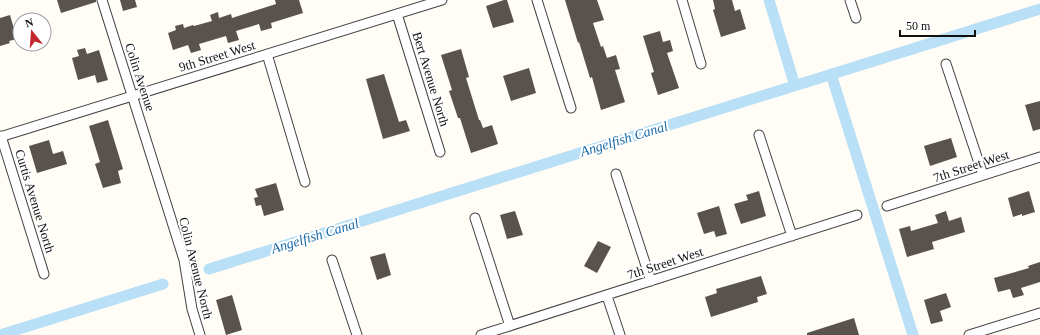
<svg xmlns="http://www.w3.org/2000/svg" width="1040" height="335" font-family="'Times New Roman',serif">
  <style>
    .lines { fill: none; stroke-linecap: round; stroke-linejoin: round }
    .canal { stroke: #b9e0f7; stroke-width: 11 }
    .building { fill: #5a524d }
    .minor-casing { stroke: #444; stroke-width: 11 }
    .minor { stroke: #fff; stroke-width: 9 }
    .labels { text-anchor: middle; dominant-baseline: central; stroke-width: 4; stroke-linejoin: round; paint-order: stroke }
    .street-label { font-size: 13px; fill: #111; stroke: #fff }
    .water-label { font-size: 14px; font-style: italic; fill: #1768a6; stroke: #fff }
  </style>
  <rect width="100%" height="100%" fill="#fffdf5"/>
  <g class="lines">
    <!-- canal -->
    <path class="canal" d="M 769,0 L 795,86
      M 831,74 L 913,335
      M 209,269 L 1040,9
      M 0,335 L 163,284"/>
  </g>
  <!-- building -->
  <path class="building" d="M 57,0 L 96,0 L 96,2 L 61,13 Z
    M 120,0 L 135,0 L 137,7 L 123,11 Z
    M 275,0 L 299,0 L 303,13 L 271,23 L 272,28 L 261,31 L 259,24 L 236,31 L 239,40 L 228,43 L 226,36 L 199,44 L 201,50 L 191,53 L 188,45 L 173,50 L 168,33 L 176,30 L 175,26 L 183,24 L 184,28 L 193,25 L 194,26 L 212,21 L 210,15 L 218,12 L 219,18 L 231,14 L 232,18 L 276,4 Z
    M 504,0 L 507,0 L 514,22 L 493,28 L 486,6 Z
    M 565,0 L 597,0 L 604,20 L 593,23 L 601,47 L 603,46 L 607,58 L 616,55 L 620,69 L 615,70 L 625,102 L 601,110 L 592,77 L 590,78 L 579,42 L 578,43 Z
    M 713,0 L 732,0 L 735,11 L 740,9 L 746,29 L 721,37 L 713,10 L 715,9 Z
    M 10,15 L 17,39 L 9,41 L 10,43 L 0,46 L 0,18 Z
    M 660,31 L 663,42 L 670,40 L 673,51 L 667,53 L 679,88 L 658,95 L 651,73 L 654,72 L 643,36 Z
    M 85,48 L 87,54 L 99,50 L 108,80 L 97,83 L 95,75 L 78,80 L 72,58 L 79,56 L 77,50 Z
    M 461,49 L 469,77 L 466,78 L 479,120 L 480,120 L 483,128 L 492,125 L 498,144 L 471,153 L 460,118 L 458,118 L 449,91 L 452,90 L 441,55 Z
    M 529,68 L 536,93 L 511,101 L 503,76 Z
    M 384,74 L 399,122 L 406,120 L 410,131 L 383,139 L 366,79 Z
    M 1040,101 L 1040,129 L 1033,131 L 1025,105 Z
    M 108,120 L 123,169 L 118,171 L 121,183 L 103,188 L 95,164 L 100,162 L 89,126 Z
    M 951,138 L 957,157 L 930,166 L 924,146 Z
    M 49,140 L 53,154 L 63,151 L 67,164 L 37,173 L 29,146 Z
    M 276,183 L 284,210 L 264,216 L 261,205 L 256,206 L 254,198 L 258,197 L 255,189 Z
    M 759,191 L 766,216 L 741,224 L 734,204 L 748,200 L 746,195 Z
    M 1029,191 L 1035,212 L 1022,216 L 1022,214 L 1013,217 L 1008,198 Z
    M 719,206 L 727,234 L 716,237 L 714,231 L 704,234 L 697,213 Z
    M 515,211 L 523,235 L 507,239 L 500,215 Z
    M 946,211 L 949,221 L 961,217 L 965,232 L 932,242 L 934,249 L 907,257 L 899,229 L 910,226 L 911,231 L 938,223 L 935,215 Z
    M 598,241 L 611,247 L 597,273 L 584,266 Z
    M 385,253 L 391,275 L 377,280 L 370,257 Z
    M 1040,262 L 1040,282 L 1021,288 L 1024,295 L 1013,298 L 1010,289 L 998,292 L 994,278 L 1029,268 L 1028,266 Z
    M 761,276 L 767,294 L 757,297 L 758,302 L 711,317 L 705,297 L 717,293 L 716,289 Z
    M 946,293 L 951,307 L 940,311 L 943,321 L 931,324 L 924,300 Z
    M 232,295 L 242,330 L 226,335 L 216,300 Z
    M 854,318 L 859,335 L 807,335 L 807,333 Z"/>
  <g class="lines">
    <!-- minor casing -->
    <g class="minor-casing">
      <path id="minor" d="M 102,0 L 184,260 L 192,309 L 200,335
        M 537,0 L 571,108
        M 682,0 L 701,64
        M 850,0 L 856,18
        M 397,14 L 440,152
        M 267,54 L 305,182
        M 946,64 L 983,175
        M 759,135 L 792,236
        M 1,136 L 44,274
        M 0,137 L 442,0
        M 616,174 L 651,281
        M 887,206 L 1040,157
        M 475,218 L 510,326
        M 332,260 L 357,335
        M 607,296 L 620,335
        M 481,335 L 857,215
        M 969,335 L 1040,313"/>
    </g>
    <!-- minor -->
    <use href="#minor" class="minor"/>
  </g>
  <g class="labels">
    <!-- street labels -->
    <g class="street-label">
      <text transform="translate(217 56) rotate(-17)">9th Street West</text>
      <text transform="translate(140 77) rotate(72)">Colin Avenue</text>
      <text transform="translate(431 79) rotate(73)">Bert Avenue North</text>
      <text transform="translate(971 166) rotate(-18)">7th Street West</text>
      <text transform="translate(35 201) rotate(73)">Curtis Avenue North</text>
      <text transform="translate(665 263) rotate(-18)">7th Street West</text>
      <text transform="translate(196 268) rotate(76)">Colin Avenue North</text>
    </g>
    <!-- water labels -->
    <g class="water-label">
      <text transform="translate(624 139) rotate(-17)">Angelfish Canal</text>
      <text transform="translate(315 236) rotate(-17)">Angelfish Canal</text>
    </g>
  </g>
  <!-- north arrow -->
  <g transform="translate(32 32) rotate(343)"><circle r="19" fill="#ffffff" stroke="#a0a0a0"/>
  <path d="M0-3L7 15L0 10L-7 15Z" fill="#c4262e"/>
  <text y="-6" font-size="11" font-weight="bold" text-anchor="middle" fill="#111111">N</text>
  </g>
  <!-- scale -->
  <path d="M900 30v6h75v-6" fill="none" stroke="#111111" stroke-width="2"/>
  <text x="906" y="30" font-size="12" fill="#111111" stroke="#ffffff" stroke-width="3" paint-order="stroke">50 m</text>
</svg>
